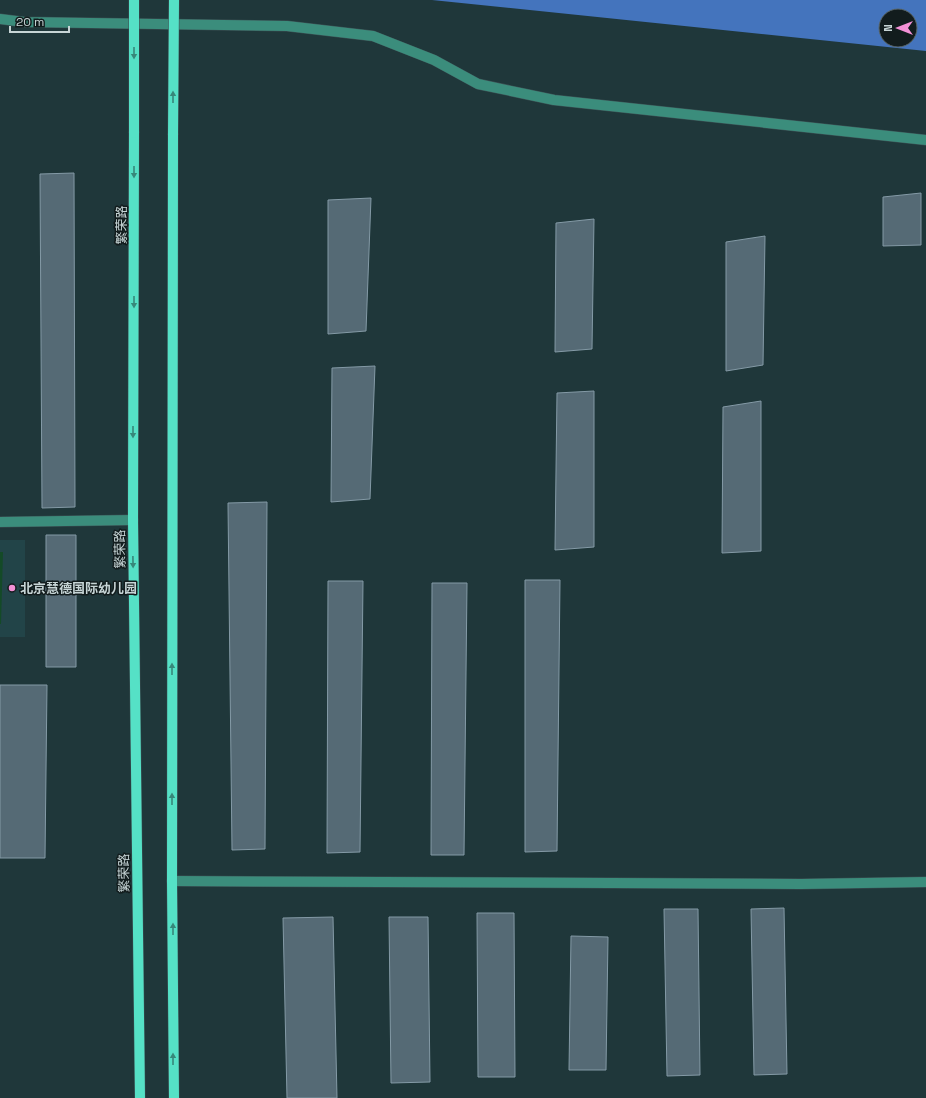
<svg xmlns="http://www.w3.org/2000/svg" width="926" height="1098" font-family="'Space Grotesk','Noto Sans SC',sans-serif">
  <style>
    .built { fill: #224448 }
    .green { fill: #144a27 }
    .water { fill: #4474bd; fill-rule: evenodd }
    .building { fill: #556a75; stroke: #849aa6 }
    .lines { fill: none; stroke-linecap: round; stroke-linejoin: round }
    .minor-casing { stroke: #3d5356; stroke-width: 11 }
    .major-casing { stroke: #3d5356; stroke-width: 11 }
    .minor { stroke: #3b8d7c; stroke-width: 10 }
    .major { stroke: #55e1c6; stroke-width: 10 }
    .major-bridge-casing { stroke: #3d5356; stroke-width: 11; stroke-linecap: butt }
    .major-bridge { stroke: #55e1c6; stroke-width: 10 }
    .oneway { fill: #37887a }
    .poi-dot { fill: #f391d6; stroke: #121c1d; stroke-width: 1.5 }
    .labels { text-anchor: middle; dominant-baseline: central; stroke-width: 3; stroke-linejoin: round; paint-order: stroke }
    .street-label { font-size: 13px; fill: #c7d5d6; stroke: #121c1d }
    .poi-label { font-size: 13px; font-weight: bold; fill: #c7d5d6; stroke: #121c1d; text-anchor: start }
  </style>
  <rect width="100%" height="100%" fill="#1f373a"/>
  <!-- built -->
  <path class="built" d="M 0,540 L 25,540 L 25,637 L 0,637 Z"/>
  <!-- green -->
  <path class="green" d="M 0,552 L 3,552 L 1,624 L 0,624 Z"/>
  <!-- water -->
  <path class="water" d="M 432,0 L 926,0 L 926,51 ZM 886,16 L 910,16 L 910,40 L 886,40 Z"/>
  <!-- building -->
  <path class="building" d="M 74,173 L 75,507 L 42,508 L 40,174 Z
    M 921,193 L 921,245 L 883,246 L 883,197 Z
    M 371,198 L 366,331 L 328,334 L 328,200 Z
    M 594,219 L 592,349 L 555,352 L 556,223 Z
    M 765,236 L 763,365 L 726,371 L 726,242 Z
    M 375,366 L 370,499 L 331,502 L 332,368 Z
    M 594,391 L 594,547 L 555,550 L 557,393 Z
    M 761,401 L 761,551 L 722,553 L 723,407 Z
    M 267,502 L 265,849 L 232,850 L 228,503 Z
    M 46,535 L 76,535 L 76,667 L 46,667 Z
    M 525,580 L 560,580 L 557,851 L 525,852 Z
    M 328,581 L 363,581 L 360,852 L 327,853 Z
    M 432,583 L 467,583 L 464,855 L 431,855 Z
    M 0,685 L 47,685 L 45,858 L 0,858 Z
    M 784,908 L 787,1074 L 754,1075 L 751,909 Z
    M 664,909 L 698,909 L 700,1075 L 667,1076 Z
    M 477,913 L 514,913 L 515,1077 L 478,1077 Z
    M 333,917 L 337,1098 L 287,1098 L 283,918 Z
    M 389,917 L 428,917 L 430,1082 L 391,1083 Z
    M 571,936 L 608,937 L 606,1070 L 569,1070 Z"/>
  <g class="lines">
    <!-- minor casing -->
    <g class="minor-casing">
      <path id="minor" d="M 0,19 L 24,22 L 287,26 L 373,36 L 434,60 L 478,84 L 554,100 L 926,140
        M 0,522 L 133,520
        M 172,881 L 801,884 L 926,882"/>
    </g>
    <!-- major casing -->
    <g class="major-casing">
      <path id="major" d="M 134,133 L 133,520 L 140,1098
        M 173,135 L 172,881 L 174,1098"/>
    </g>
    <!-- minor -->
    <use href="#minor" class="minor"/>
    <!-- major -->
    <use href="#major" class="major"/>
    <!-- major-bridge casing -->
    <g class="major-bridge-casing">
      <path id="major-bridge" d="M 134,0 L 134,133
        M 173,135 L 174,0"/>
    </g>
    <!-- major-bridge -->
    <use href="#major-bridge" class="major-bridge"/>
  </g>
  <!-- one-way arrows -->
  <defs><path id="oneway-solid" d="M-6-.8H1V-3.2L6.5 0L1 3.2V.8H-6Z"/></defs>
  <g class="oneway">
    <use href="#oneway-solid" transform="translate(134 53) rotate(90)"/>
    <use href="#oneway-solid" transform="translate(173 97) rotate(-90)"/>
    <use href="#oneway-solid" transform="translate(134 172) rotate(90)"/>
    <use href="#oneway-solid" transform="translate(134 302) rotate(90)"/>
    <use href="#oneway-solid" transform="translate(133 432) rotate(90)"/>
    <use href="#oneway-solid" transform="translate(133 562) rotate(89)"/>
    <use href="#oneway-solid" transform="translate(172 669) rotate(-90)"/>
    <use href="#oneway-solid" transform="translate(172 799) rotate(-90)"/>
    <use href="#oneway-solid" transform="translate(173 929) rotate(-90)"/>
    <use href="#oneway-solid" transform="translate(173 1059) rotate(-90)"/>
  </g>
  <!-- markers -->
  <circle class="poi-dot" cx="12" cy="588" r="4"/>
  <g class="labels">
    <!-- street labels -->
    <g class="street-label">
      <text transform="translate(121 225) rotate(-90)">繁荣路</text>
      <text transform="translate(120 549) rotate(-91)">繁荣路</text>
      <text transform="translate(124 873) rotate(-91)">繁荣路</text>
    </g>
    <!-- poi labels -->
    <g class="poi-label">
      <text x="20" y="588">北京慧德国际幼儿园</text>
    </g>
  </g>
  <!-- north arrow -->
  <g transform="translate(898 28) rotate(270)"><circle r="19" fill="#121c1d" stroke="#5a6667"/>
  <path d="M0-3L7 15L0 10L-7 15Z" fill="#f391d6"/>
  <text y="-6" font-size="11" font-weight="bold" text-anchor="middle" fill="#c7d5d6">N</text>
  </g>
  <!-- scale -->
  <path d="M10 26v6h59v-6" fill="none" stroke="#c7d5d6" stroke-width="2"/>
  <text x="16" y="26" font-size="12" fill="#c7d5d6" stroke="#121c1d" stroke-width="3" paint-order="stroke">20 m</text>
</svg>
